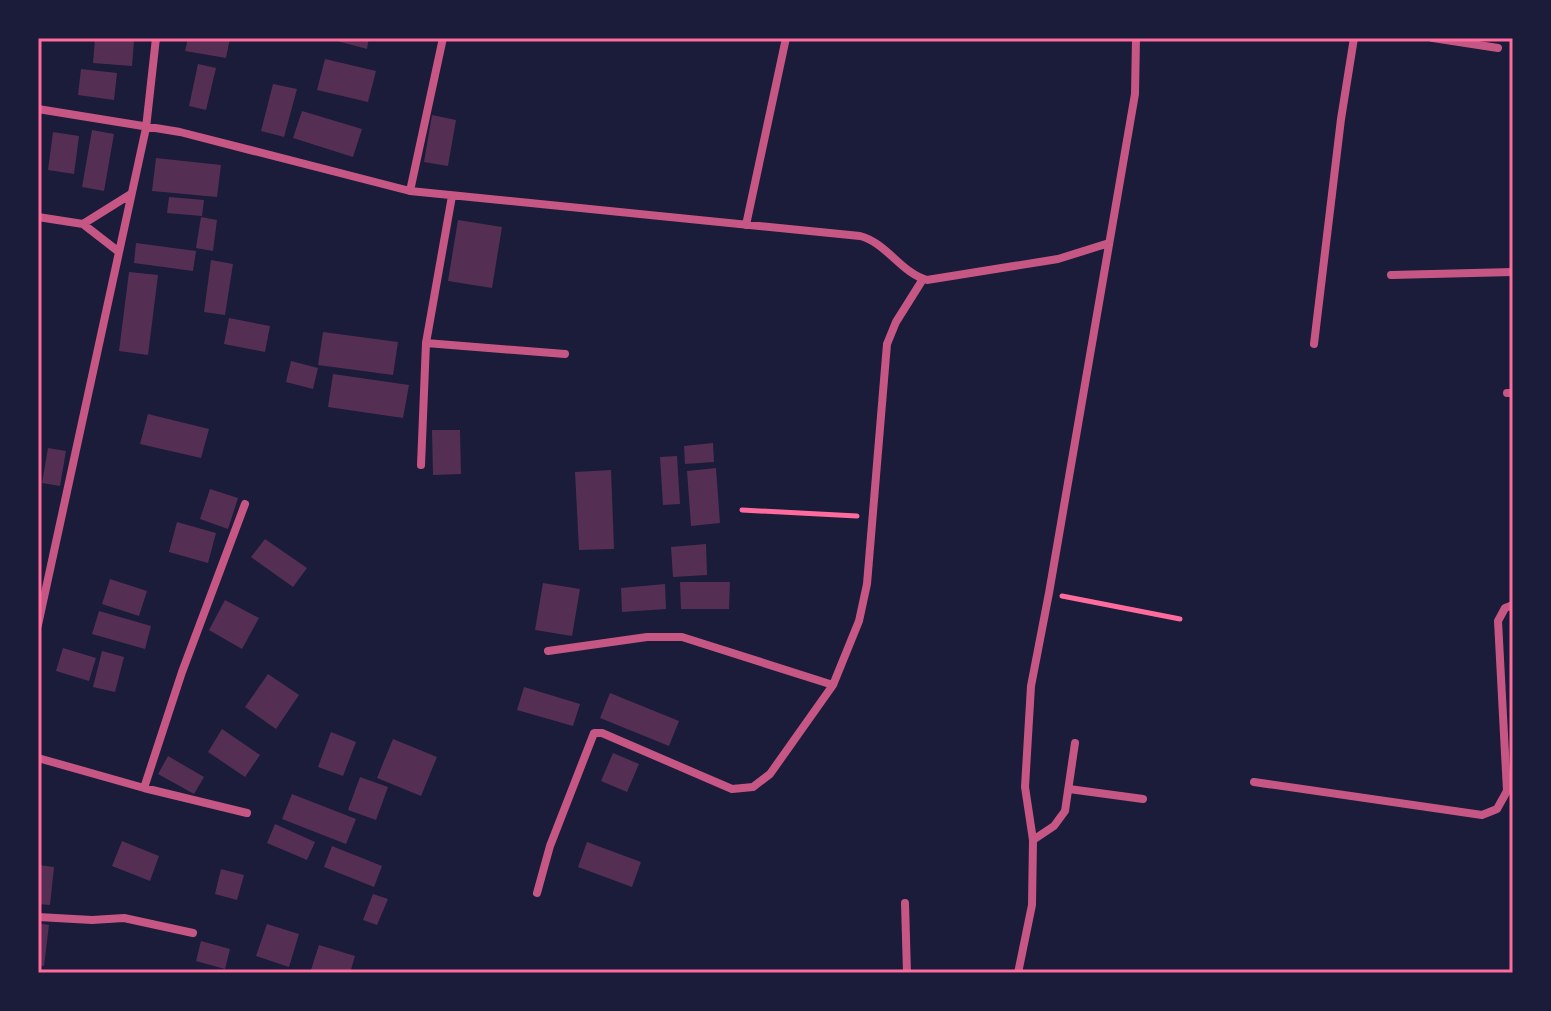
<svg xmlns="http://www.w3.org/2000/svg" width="1551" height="1011" font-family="Mulish,sans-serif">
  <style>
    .building { fill: #542f53 }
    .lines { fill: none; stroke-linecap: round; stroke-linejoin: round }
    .path { stroke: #ff6b9d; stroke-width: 5 }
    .minor { stroke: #c65784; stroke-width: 8 }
    .neatline { fill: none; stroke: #ff6b9d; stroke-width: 3 }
  </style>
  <rect width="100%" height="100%" fill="#1b1b3a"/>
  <!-- building -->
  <path class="building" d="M 95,38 L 134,41 L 132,66 L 93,63 Z
    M 188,38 L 230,38 L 226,58 L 185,51 Z
    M 326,38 L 369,38 L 367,49 Z
    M 325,59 L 376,71 L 368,102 L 317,90 Z
    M 198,64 L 216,68 L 206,110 L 189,106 Z
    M 81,69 L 117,73 L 114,100 L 78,95 Z
    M 273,84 L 297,89 L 284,137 L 261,131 Z
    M 302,111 L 362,129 L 353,157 L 293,138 Z
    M 432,115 L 456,120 L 448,166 L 424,162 Z
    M 92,130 L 114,134 L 104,191 L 82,187 Z
    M 53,132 L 79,136 L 74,174 L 48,170 Z
    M 156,158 L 221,165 L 217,197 L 152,191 Z
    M 169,197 L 204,200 L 202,216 L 167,213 Z
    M 201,217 L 217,220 L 213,251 L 196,248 Z
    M 458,220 L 502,227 L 492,288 L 448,281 Z
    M 136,243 L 196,251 L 193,271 L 134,263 Z
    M 211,260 L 233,264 L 225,315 L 204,312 Z
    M 129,272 L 158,275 L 148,355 L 119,351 Z
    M 229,318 L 270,326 L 265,352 L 224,344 Z
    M 323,332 L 398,342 L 393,375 L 318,365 Z
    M 291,361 L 318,368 L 313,389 L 286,382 Z
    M 333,374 L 409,385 L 403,418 L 328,407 Z
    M 148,414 L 209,429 L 201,458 L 140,444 Z
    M 432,430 L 460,430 L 461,474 L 433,475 Z
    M 713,443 L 714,462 L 685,464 L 684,446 Z
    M 48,448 L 66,451 L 60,486 L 42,483 Z
    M 677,456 L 680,504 L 663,505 L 660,457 Z
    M 716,468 L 720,523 L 691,526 L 687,471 Z
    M 611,470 L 614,549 L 579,550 L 575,472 Z
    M 210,489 L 238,498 L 228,529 L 200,519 Z
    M 177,522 L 216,533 L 208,563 L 169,552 Z
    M 265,539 L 307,568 L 293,587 L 251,557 Z
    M 706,544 L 707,575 L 673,577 L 671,547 Z
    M 110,579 L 147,591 L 139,616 L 102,604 Z
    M 680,582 L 730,582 L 729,609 L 681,609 Z
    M 543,583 L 580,589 L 572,636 L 535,630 Z
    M 665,584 L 666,609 L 622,612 L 621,588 Z
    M 225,600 L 259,618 L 242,649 L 209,630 Z
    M 99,611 L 151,626 L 145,649 L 92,634 Z
    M 63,648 L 96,658 L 89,681 L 56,671 Z
    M 102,651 L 124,657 L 115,692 L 93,687 Z
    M 268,674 L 299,695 L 276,729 L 245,707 Z
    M 524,687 L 580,704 L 573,726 L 517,710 Z
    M 610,693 L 679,721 L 669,746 L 600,718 Z
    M 222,729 L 260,755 L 245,777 L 208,752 Z
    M 331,732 L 356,742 L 343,776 L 318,767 Z
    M 393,739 L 437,757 L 421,796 L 377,778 Z
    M 613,753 L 639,764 L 627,792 L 601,781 Z
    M 168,756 L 204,777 L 194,794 L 158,774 Z
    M 360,777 L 388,787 L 376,820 L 348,810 Z
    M 292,794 L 356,819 L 346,844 L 282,819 Z
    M 275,824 L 315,842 L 307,860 L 267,843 Z
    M 122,841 L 159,856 L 150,881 L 112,866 Z
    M 587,842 L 641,862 L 632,887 L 578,867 Z
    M 332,846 L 382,866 L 374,887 L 324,867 Z
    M 38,865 L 54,867 L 50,905 L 38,904 Z
    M 221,869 L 244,875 L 237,900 L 215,894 Z
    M 373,894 L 388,899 L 377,925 L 363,920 Z
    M 38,923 L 49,925 L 44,966 L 38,965 Z
    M 267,924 L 299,934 L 289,967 L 256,956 Z
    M 201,941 L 230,949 L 225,969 L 196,961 Z
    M 319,945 L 355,956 L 350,973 L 310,973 Z"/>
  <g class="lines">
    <!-- path -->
    <path class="path" d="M 742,510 L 857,516
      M 1062,596 L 1180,619"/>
    <!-- minor -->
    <path class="minor" d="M 1433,38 L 1498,48
      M 38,109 L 180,132 L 410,191 L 860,236 C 887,243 901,273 927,280 L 1058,259 L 1109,243
      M 410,191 L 443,38
      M 38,217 L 83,224 L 119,252
      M 83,224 L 131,194
      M 746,225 L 786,38
      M 1391,275 L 1513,272
      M 426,343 L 565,354
      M 1314,344 L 1341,119 L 1354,38
      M 1507,393 L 1513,393
      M 421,465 L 426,343 L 452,196
      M 38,625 L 146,128 L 156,38
      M 548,651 L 647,637 L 682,637 L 833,685
      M 38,758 L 144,788 L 247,813
      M 1254,782 L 1482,815 L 1497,809 L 1507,791 L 1498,621 L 1505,608 L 1513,605
      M 144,788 L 182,672 L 245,504
      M 1069,789 L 1143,799
      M 1033,840 L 1054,826 L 1065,811 L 1075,743
      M 537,893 L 550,846 L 594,733 L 602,733 L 732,789 L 753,787 L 770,774 L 833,685 L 859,621 L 867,584 L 887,344 L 896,322 L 923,279
      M 905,903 L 907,973
      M 38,917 L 92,920 L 124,918 L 193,933
      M 1018,973 L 1032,905 L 1033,840 L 1025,787 L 1031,686 L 1049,593 L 1135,94 L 1136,38"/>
  </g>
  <!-- border -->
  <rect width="1551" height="1011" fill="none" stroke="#1b1b3a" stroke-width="80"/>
  <rect x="40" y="40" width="1471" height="931" class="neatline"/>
</svg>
